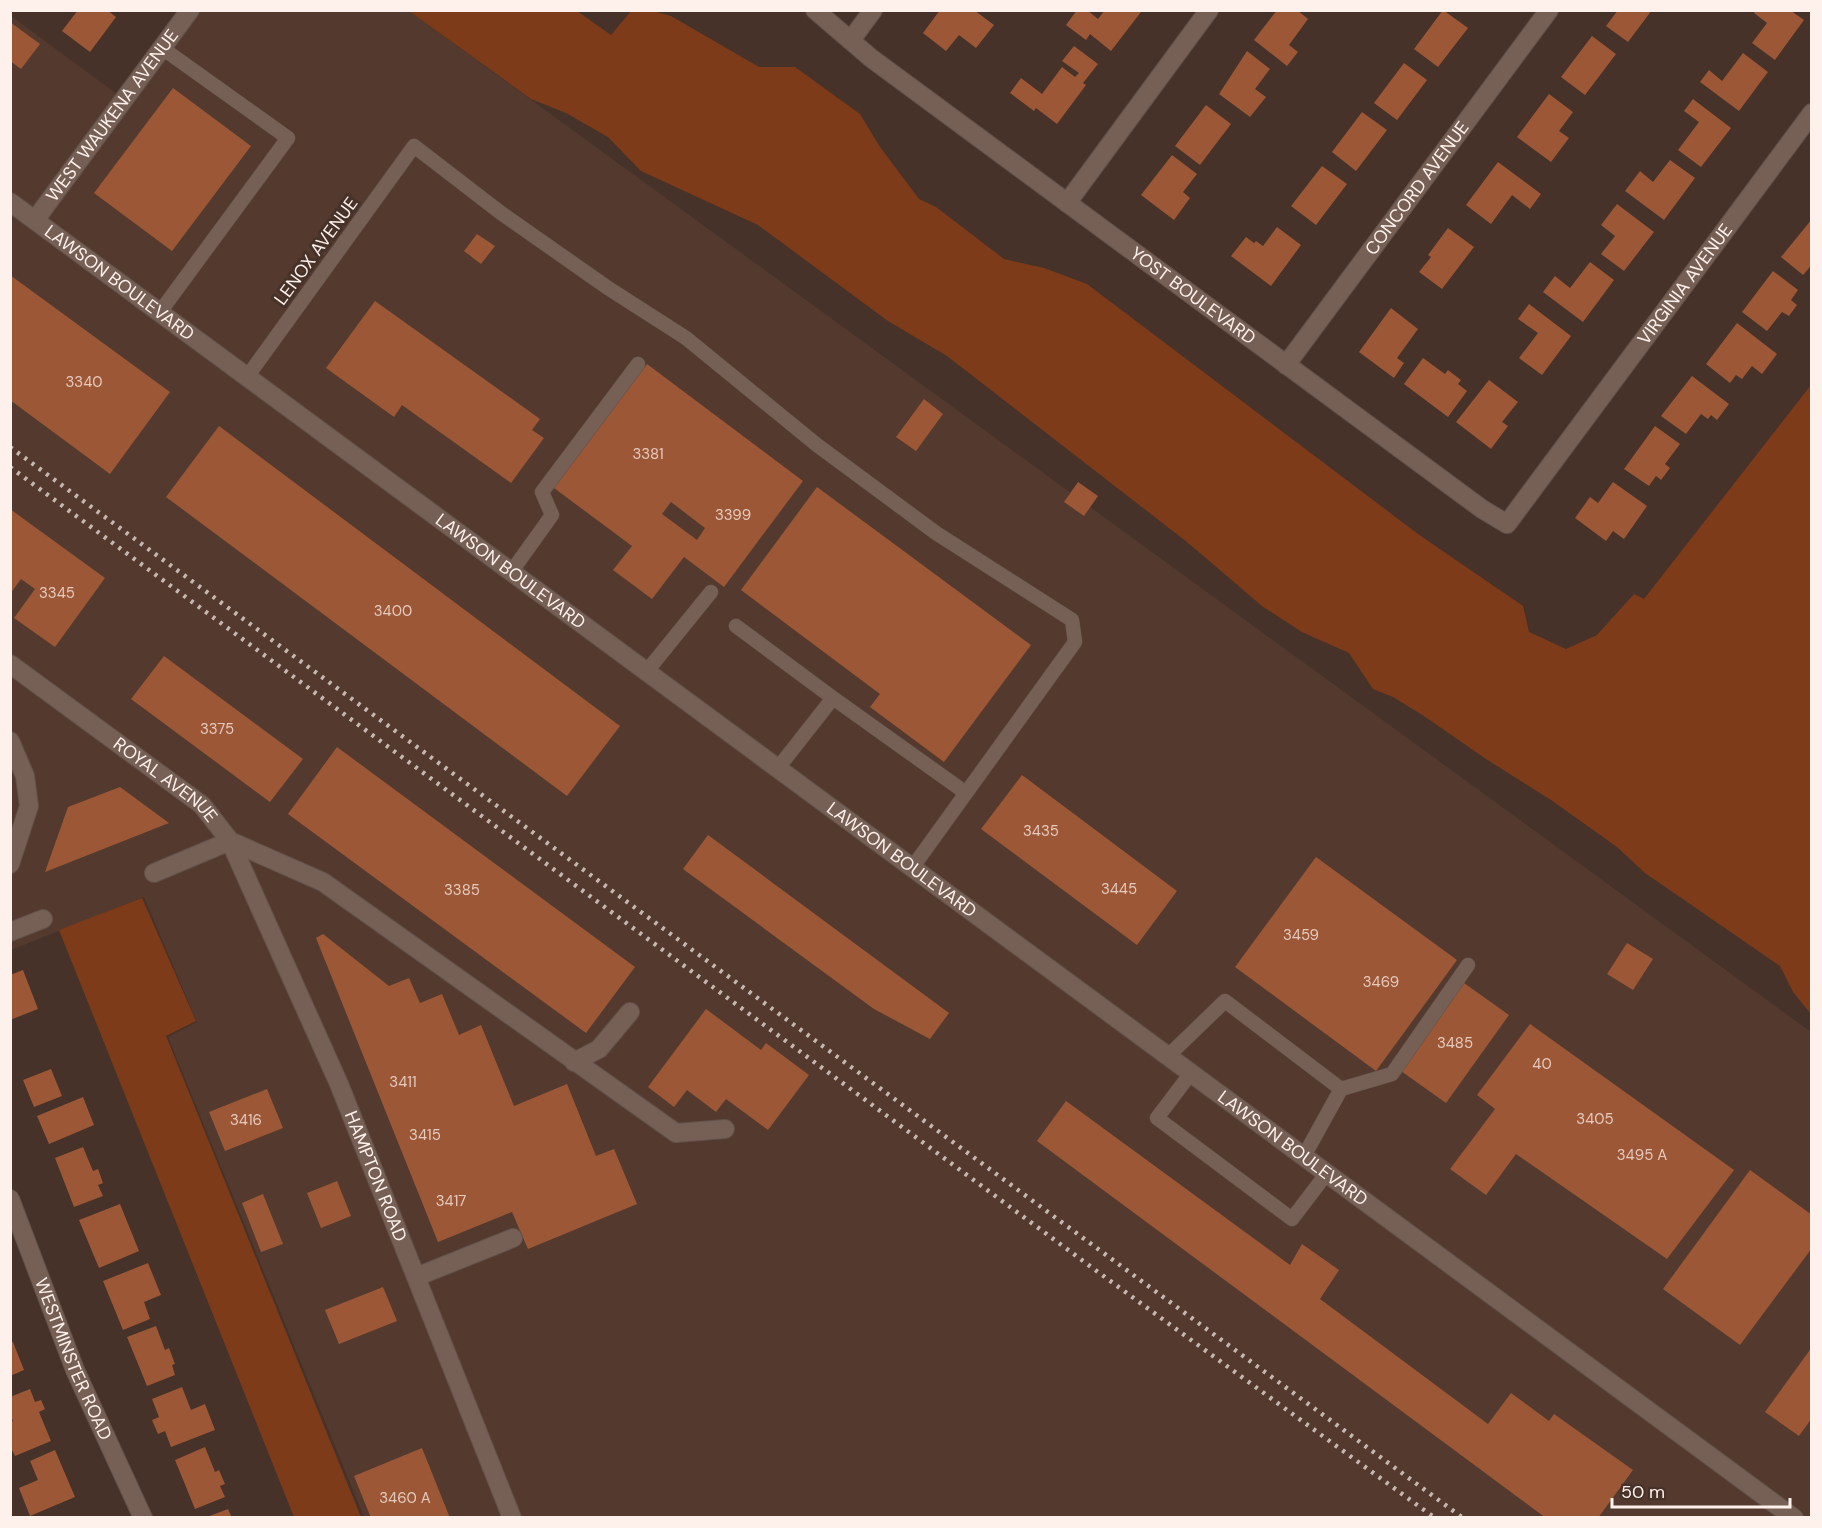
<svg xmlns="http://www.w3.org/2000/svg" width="1822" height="1528" font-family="'DM Sans',sans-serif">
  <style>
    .built { fill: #543a2e }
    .water { fill: #7e3b1a }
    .building { fill: #9c5736; fill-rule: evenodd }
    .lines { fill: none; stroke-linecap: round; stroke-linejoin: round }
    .lane-casing { stroke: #62514a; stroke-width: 15 }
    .street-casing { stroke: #62514a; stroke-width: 20 }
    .secondary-casing { stroke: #62514a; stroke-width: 20 }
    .lane { stroke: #766056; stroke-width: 14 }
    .street { stroke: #766056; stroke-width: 18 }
    .secondary { stroke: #766056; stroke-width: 18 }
    .rail { stroke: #c6b7b0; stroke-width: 4.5; stroke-dasharray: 3 6; stroke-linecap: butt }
    .labels { text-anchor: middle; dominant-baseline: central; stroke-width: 6; stroke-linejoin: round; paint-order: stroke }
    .number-label { font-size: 15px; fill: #e6cabe }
    .street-label { font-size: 18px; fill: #fef1eb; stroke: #463229 }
  </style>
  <rect width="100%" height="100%" fill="#463229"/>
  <!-- built -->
  <path class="built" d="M 193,11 L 409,11 L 1811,1032 L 1811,1517 L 364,1517 L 168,1037 L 197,1022 L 144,897 L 11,950 L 11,16 L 125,100 Z"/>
  <!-- water -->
  <path class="water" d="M 409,11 L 577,11 L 611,35 L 631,11 L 653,11 L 671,16 L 759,67 L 795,67 L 860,114 L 880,147 L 919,199 L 936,207 L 1004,259 L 1044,268 L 1087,284 L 1418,534 L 1523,606 L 1529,632 L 1566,649 L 1597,635 L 1634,594 L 1644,599 L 1811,385 L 1811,1014 L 1793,992 L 1780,966 L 1645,873 L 1617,847 L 1551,800 L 1486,759 L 1424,716 L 1393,697 L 1373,689 L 1349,653 L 1302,632 L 1262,606 L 1187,542 L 947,356 L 888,321 L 758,225 L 641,171 L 608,137 L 566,113 L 531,99 Z
    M 142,898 L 196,1021 L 166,1036 L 361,1517 L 294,1517 L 59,930 Z"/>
  <!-- building -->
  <path class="building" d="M 78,10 L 107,10 L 116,17 L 90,52 L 62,31 Z
    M 940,10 L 974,10 L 994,25 L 976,48 L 959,35 L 946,51 L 923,33 Z
    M 1077,10 L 1087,10 L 1098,19 L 1105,10 L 1138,10 L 1141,12 L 1111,51 L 1090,34 L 1086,40 L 1066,25 Z
    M 1277,10 L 1297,10 L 1308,19 L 1289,45 L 1298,52 L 1287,66 L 1254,40 Z
    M 1443,10 L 1468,28 L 1438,67 L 1414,49 Z
    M 1618,10 L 1652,10 L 1628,42 L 1606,26 Z
    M 1756,10 L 1790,10 L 1804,20 L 1775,60 L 1752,43 L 1767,23 L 1754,13 Z
    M 10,22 L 40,44 L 21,69 L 10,61 Z
    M 1592,36 L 1616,54 L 1585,95 L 1561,77 Z
    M 1074,46 L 1098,64 L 1083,83 L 1086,85 L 1057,124 L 1036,108 L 1034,111 L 1010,93 L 1021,78 L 1042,94 L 1062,67 L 1075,77 L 1079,73 L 1062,61 Z
    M 1247,51 L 1270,69 L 1255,89 L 1266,97 L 1250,117 L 1219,94 Z
    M 1743,53 L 1768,72 L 1739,111 L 1700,82 L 1709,70 L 1722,81 Z
    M 1404,63 L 1427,80 L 1397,120 L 1374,103 Z
    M 173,88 L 251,146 L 172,251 L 94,193 Z
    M 1549,94 L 1573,112 L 1559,131 L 1569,138 L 1551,162 L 1517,137 Z
    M 1693,99 L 1731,128 L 1701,167 L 1678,150 L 1699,122 L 1684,111 Z
    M 1206,105 L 1231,124 L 1200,165 L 1175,146 Z
    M 1362,112 L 1387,130 L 1356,171 L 1332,152 Z
    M 1172,155 L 1197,174 L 1183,192 L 1190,198 L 1174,220 L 1141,195 Z
    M 1670,160 L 1695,178 L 1664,220 L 1625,191 L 1640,171 L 1653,182 Z
    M 1498,162 L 1541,194 L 1530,209 L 1512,195 L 1491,224 L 1466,205 Z
    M 1322,166 L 1347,184 L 1316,225 L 1291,206 Z
    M 1617,204 L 1654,232 L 1624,271 L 1601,254 L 1615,236 L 1601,225 Z
    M 1812,219 L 1812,268 L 1810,267 L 1803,275 L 1781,257 Z
    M 1277,227 L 1301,245 L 1271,286 L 1231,256 L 1246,237 L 1254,243 L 1256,241 L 1263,246 Z
    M 1448,228 L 1474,247 L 1442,289 L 1419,272 L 1431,257 L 1428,255 Z
    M 477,234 L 495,246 L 481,264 L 464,251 Z
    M 1590,262 L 1614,280 L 1583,322 L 1543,292 L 1555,276 L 1570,288 Z
    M 1773,271 L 1798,290 L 1791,300 L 1797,305 L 1789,316 L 1782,312 L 1767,331 L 1742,312 Z
    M 10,275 L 170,392 L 110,474 L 10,400 Z
    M 375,301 L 540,419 L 532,430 L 544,438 L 511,483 L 402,405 L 394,417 L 326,368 Z
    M 1529,304 L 1571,336 L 1542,375 L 1519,358 L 1538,333 L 1518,319 Z
    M 1391,308 L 1418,329 L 1397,358 L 1404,363 L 1394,378 L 1359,352 Z
    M 1737,323 L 1777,354 L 1762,374 L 1752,366 L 1742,379 L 1736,375 L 1730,383 L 1706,364 Z
    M 1423,358 L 1445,374 L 1448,370 L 1461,380 L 1458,384 L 1467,391 L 1448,417 L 1404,384 Z
    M 647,364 L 803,481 L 724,587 L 684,557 L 652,599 L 613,570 L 632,546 L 554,488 ZM 671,502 L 705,528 L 697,540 L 662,514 Z
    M 1692,376 L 1729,404 L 1717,420 L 1711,415 L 1708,419 L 1701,414 L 1686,434 L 1661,416 Z
    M 1489,380 L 1518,402 L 1502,422 L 1508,426 L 1491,449 L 1456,422 Z
    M 924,399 L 943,414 L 916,451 L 896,437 Z
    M 219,426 L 620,726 L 567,796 L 166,497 Z
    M 1655,426 L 1680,444 L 1665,464 L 1670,468 L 1661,480 L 1656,476 L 1649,486 L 1624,469 Z
    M 1078,482 L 1098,496 L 1084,516 L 1064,502 Z
    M 1613,482 L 1647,506 L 1624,539 L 1613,531 L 1606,541 L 1575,518 L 1590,497 L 1598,503 Z
    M 817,487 L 1031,645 L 944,762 L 870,707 L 880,694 L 741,590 Z
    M 10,509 L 105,578 L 55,647 L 14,618 L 35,589 L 21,579 L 10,594 Z
    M 164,656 L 303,759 L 270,802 L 131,699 Z
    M 337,747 L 635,967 L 586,1033 L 288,814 Z
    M 1022,775 L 1177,891 L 1137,945 L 981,829 Z
    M 120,787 L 169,823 L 45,872 L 68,807 Z
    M 708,835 L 949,1013 L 930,1039 L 874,1009 L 683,869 Z
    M 1316,857 L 1457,960 L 1376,1071 L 1235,967 Z
    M 323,934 L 389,986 L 409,978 L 420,1003 L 442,994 L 459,1035 L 481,1025 L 514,1106 L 567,1084 L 596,1156 L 614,1149 L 637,1204 L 528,1249 L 512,1212 L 438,1242 L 316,938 Z
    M 1627,943 L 1653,959 L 1633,990 L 1607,974 Z
    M 23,970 L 38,1009 L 10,1020 L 10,975 Z
    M 1464,983 L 1509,1015 L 1446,1103 L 1401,1071 Z
    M 706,1009 L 761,1050 L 766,1043 L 809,1075 L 768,1130 L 726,1099 L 716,1112 L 687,1090 L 674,1107 L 648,1087 Z
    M 1530,1024 L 1734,1170 L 1667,1259 L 1516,1154 L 1486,1195 L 1450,1169 L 1495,1109 L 1477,1095 Z
    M 51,1069 L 62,1096 L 34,1107 L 23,1080 Z
    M 267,1089 L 283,1128 L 225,1151 L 209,1112 Z
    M 83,1097 L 94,1125 L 49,1144 L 37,1116 Z
    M 1066,1101 L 1290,1265 L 1302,1244 L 1339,1270 L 1320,1299 L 1488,1424 L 1511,1393 L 1549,1421 L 1554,1414 L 1633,1470 L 1598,1518 L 1546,1518 L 1037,1141 Z
    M 83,1147 L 93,1171 L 98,1169 L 103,1183 L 98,1185 L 103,1196 L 74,1207 L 55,1158 Z
    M 1750,1170 L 1812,1215 L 1812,1248 L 1740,1345 L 1663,1289 Z
    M 337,1181 L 351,1216 L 321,1228 L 307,1193 Z
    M 263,1194 L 283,1244 L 261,1252 L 242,1203 Z
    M 120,1204 L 139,1251 L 99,1268 L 79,1220 Z
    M 148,1263 L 161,1295 L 144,1302 L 150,1319 L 123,1330 L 103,1281 Z
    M 383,1287 L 397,1321 L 339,1344 L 325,1310 Z
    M 156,1326 L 165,1350 L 169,1348 L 175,1364 L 172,1365 L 175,1375 L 147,1386 L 127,1337 Z
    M 13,1342 L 24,1370 L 10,1376 L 10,1343 Z
    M 1812,1347 L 1812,1418 L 1799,1436 L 1765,1412 Z
    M 182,1387 L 191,1410 L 205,1404 L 215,1430 L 171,1447 L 165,1431 L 158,1434 L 152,1420 L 159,1417 L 152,1399 Z
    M 30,1389 L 35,1402 L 41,1400 L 45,1409 L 39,1412 L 51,1441 L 15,1456 L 10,1446 L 10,1423 L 13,1421 L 10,1415 L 10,1397 Z
    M 205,1447 L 215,1472 L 219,1470 L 225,1484 L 220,1486 L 225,1497 L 195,1509 L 175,1460 Z
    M 422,1448 L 450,1518 L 371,1518 L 354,1476 Z
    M 55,1450 L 75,1497 L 30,1516 L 19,1488 L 38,1480 L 30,1461 Z
    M 228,1509 L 232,1518 L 207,1518 L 207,1517 Z"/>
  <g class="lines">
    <!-- lane casing -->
    <g class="lane-casing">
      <path id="lane" d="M 160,312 L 288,138 L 162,48
        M 247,377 L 414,146 L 501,213 L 608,288 L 686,338 L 817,445 L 936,533 L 1072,620 L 1075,642 L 912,868
        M 512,571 L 552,515 L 542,492 L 638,364
        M 736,626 L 833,698 L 778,768
        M 647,671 L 711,592
        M 833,698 L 966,793
        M 1168,1056 L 1225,1001 L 1341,1089 L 1304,1156
        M 1191,1073 L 1157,1118 L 1292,1219 L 1327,1173
        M 1341,1089 L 1392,1074 L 1468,965"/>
    </g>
    <!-- street casing -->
    <g class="street-casing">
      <g id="street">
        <path id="s1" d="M 815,10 L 871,58 L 1482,509 L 1507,524 L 1812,113"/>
        <path d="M 851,40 L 873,10"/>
        <path d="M 1067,203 L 1209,10"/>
        <path id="s2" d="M 35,220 L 190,10"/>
        <path id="s3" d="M 1286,365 L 1549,10"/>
        <path id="s4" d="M 10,664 L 202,805 L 230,841 L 323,882 L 676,1133 L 725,1129"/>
        <path d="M 10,741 L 25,776 L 29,806 L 10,864"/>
        <path id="s5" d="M 154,873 L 230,841 L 339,1084 L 512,1518"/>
        <path d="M 10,932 L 43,919"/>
        <path d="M 574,1062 L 599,1049 L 630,1012"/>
        <path id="s6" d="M 10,1199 L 75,1370 L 143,1518"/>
        <path d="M 416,1277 L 513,1238"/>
      </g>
    </g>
    <!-- secondary casing -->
    <g class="secondary-casing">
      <g id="secondary">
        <path id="s7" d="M 10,202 L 1794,1518"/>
      </g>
    </g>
    <!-- lane -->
    <use href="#lane" class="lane"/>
    <!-- street -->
    <use href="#street" class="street"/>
    <!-- secondary -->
    <use href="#secondary" class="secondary"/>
    <!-- rail -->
    <path class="rail" d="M 10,447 L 1463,1518
      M 10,467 L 1098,1272 L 1435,1518"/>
  </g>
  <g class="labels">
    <!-- number labels -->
    <g class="number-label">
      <text x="84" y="382">3340</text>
      <text x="648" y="454">3381</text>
      <text x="733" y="515">3399</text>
      <text x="57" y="593">3345</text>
      <text x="393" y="611">3400</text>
      <text x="217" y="729">3375</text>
      <text x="1041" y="831">3435</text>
      <text x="1119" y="889">3445</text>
      <text x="462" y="890">3385</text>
      <text x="1301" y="935">3459</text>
      <text x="1381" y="982">3469</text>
      <text x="1455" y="1043">3485</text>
      <text x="1542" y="1064">40</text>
      <text x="403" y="1082">3411</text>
      <text x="1595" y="1119">3405</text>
      <text x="246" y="1120">3416</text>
      <text x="425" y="1135">3415</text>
      <text x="1642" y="1155">3495 A</text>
      <text x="451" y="1201">3417</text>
      <text x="405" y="1498">3460 A</text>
    </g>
    <!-- street labels -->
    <g class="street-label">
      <text stroke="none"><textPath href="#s2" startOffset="130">WEST WAUKENA AVENUE</textPath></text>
      <text stroke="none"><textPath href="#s3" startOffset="220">CONCORD AVENUE</textPath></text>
      <text transform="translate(316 251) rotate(-54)">LENOX AVENUE</text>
      <text stroke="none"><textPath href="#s7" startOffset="136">LAWSON BOULEVARD</textPath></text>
      <text stroke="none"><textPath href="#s1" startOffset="1161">VIRGINIA AVENUE</textPath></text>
      <text stroke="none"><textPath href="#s1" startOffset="474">YOST BOULEVARD</textPath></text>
      <text stroke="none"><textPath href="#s7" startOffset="622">LAWSON BOULEVARD</textPath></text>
      <text stroke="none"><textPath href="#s4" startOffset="194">ROYAL AVENUE</textPath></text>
      <text stroke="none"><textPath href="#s7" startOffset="1108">LAWSON BOULEVARD</textPath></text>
      <text stroke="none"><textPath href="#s7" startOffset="1594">LAWSON BOULEVARD</textPath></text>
      <text stroke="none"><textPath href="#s5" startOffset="448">HAMPTON ROAD</textPath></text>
      <text stroke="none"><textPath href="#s6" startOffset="172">WESTMINSTER ROAD</textPath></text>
    </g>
  </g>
  <!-- border -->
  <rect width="1822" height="1528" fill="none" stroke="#fef1eb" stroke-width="24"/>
  <!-- scale -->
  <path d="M1612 1498v9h178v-9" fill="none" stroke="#fef1eb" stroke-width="3"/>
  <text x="1621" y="1498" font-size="18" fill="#fef1eb" stroke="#463229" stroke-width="4.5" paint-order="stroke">50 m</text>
</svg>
